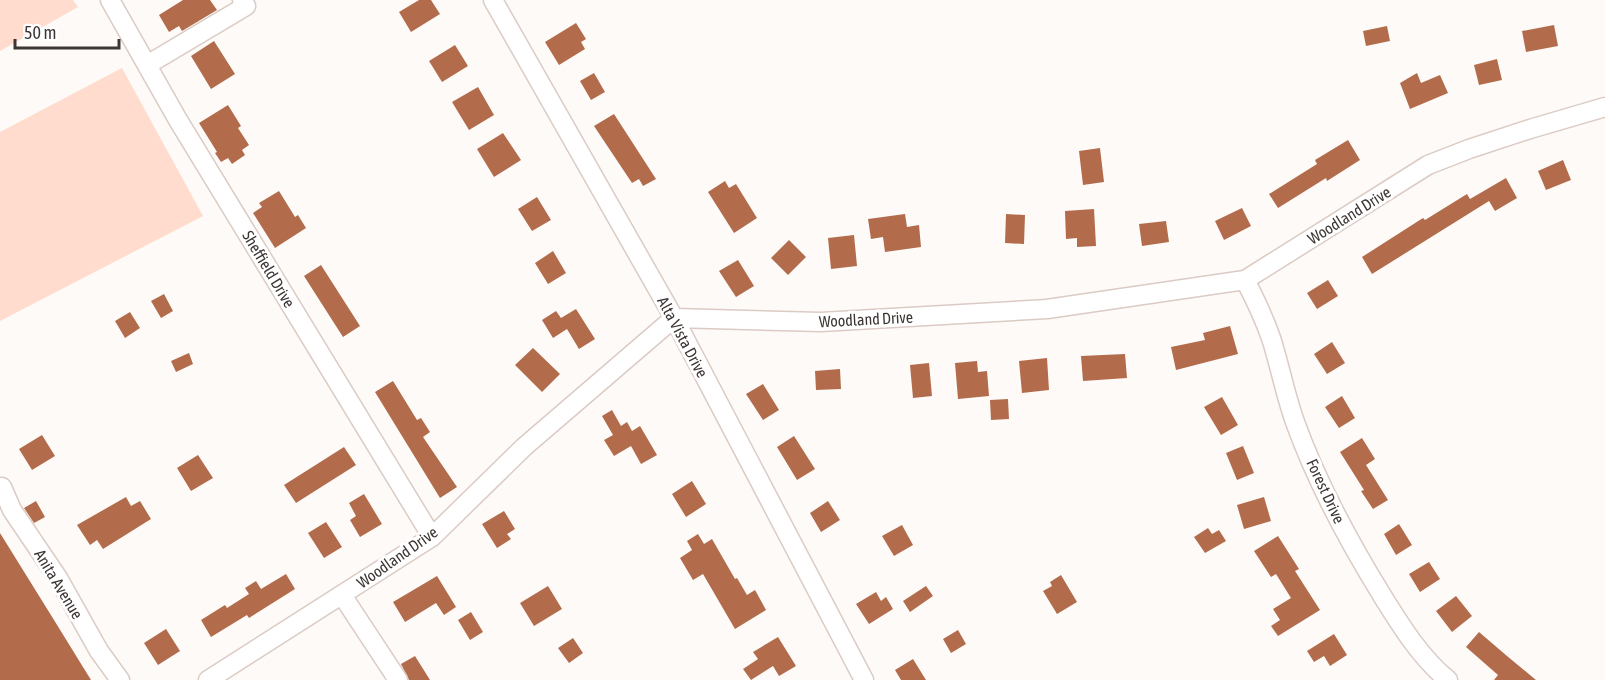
<svg xmlns="http://www.w3.org/2000/svg" width="1605" height="680" font-family="'Asap Condensed',sans-serif">
  <style>
    .green { fill: #ffdccd }
    .building { fill: #b26c4c }
    .lines { fill: none; stroke-linecap: round; stroke-linejoin: round }
    .minor-casing { stroke: #dbcbc4; stroke-width: 21 }
    .minor { stroke: #fff; stroke-width: 18 }
    .labels { text-anchor: middle; dominant-baseline: central; stroke-width: 6; stroke-linejoin: round; paint-order: stroke }
    .street-label { font-size: 16px; fill: #3d3634; stroke: #fff }
  </style>
  <rect width="100%" height="100%" fill="#fdfaf8"/>
  <!-- green -->
  <path class="green" d="M 0,0 L 73,0 L 78,7 L 0,51 Z
    M 122,68 L 203,216 L 0,321 L 0,132 Z"/>
  <!-- building -->
  <path class="building" d="M 183,0 L 210,0 L 217,10 L 182,31 L 179,26 L 169,32 L 159,15 Z
    M 419,0 L 431,0 L 440,14 L 411,32 L 399,12 Z
    M 576,23 L 586,39 L 581,42 L 585,49 L 559,65 L 545,42 Z
    M 1554,25 L 1558,46 L 1526,52 L 1522,31 Z
    M 1387,26 L 1390,41 L 1366,46 L 1363,31 Z
    M 214,41 L 235,74 L 211,89 L 191,56 Z
    M 455,45 L 468,66 L 442,82 L 429,61 Z
    M 1497,59 L 1502,80 L 1479,85 L 1474,65 Z
    M 594,73 L 605,92 L 591,100 L 580,81 Z
    M 1417,73 L 1421,83 L 1440,75 L 1448,93 L 1410,109 L 1400,83 Z
    M 478,87 L 494,115 L 469,130 L 452,102 Z
    M 228,105 L 241,126 L 238,128 L 249,145 L 242,150 L 245,155 L 232,164 L 228,158 L 221,162 L 215,153 L 217,152 L 199,123 Z
    M 614,114 L 656,179 L 643,186 L 639,179 L 632,183 L 594,126 Z
    M 503,133 L 521,160 L 494,177 L 477,149 Z
    M 1348,140 L 1360,160 L 1327,181 L 1326,178 L 1278,208 L 1269,194 L 1317,164 L 1315,160 Z
    M 1100,148 L 1104,182 L 1083,185 L 1079,151 Z
    M 1563,160 L 1571,180 L 1546,190 L 1538,171 Z
    M 1506,178 L 1517,198 L 1495,211 L 1489,201 L 1372,274 L 1362,257 L 1423,218 L 1425,220 L 1467,194 L 1470,199 Z
    M 725,181 L 729,188 L 736,184 L 757,218 L 734,233 L 708,192 Z
    M 279,191 L 295,217 L 298,215 L 306,228 L 275,248 L 253,213 L 262,207 L 259,203 Z
    M 537,197 L 551,220 L 532,231 L 518,209 Z
    M 1242,208 L 1251,226 L 1224,240 L 1215,221 Z
    M 1094,209 L 1096,246 L 1077,247 L 1077,238 L 1066,239 L 1065,211 Z
    M 905,214 L 907,227 L 919,225 L 921,247 L 885,252 L 883,237 L 871,239 L 868,219 Z
    M 1006,214 L 1025,215 L 1024,244 L 1005,243 Z
    M 1166,221 L 1169,242 L 1142,246 L 1139,224 Z
    M 854,235 L 857,266 L 831,269 L 828,238 Z
    M 789,240 L 806,257 L 788,275 L 771,258 Z
    M 553,251 L 566,273 L 548,284 L 535,263 Z
    M 738,260 L 754,286 L 736,297 L 719,271 Z
    M 321,265 L 360,326 L 343,337 L 304,276 Z
    M 1328,280 L 1338,296 L 1317,309 L 1307,293 Z
    M 164,294 L 173,311 L 161,318 L 151,301 Z
    M 576,309 L 595,339 L 579,349 L 567,329 L 553,338 L 542,320 L 556,311 L 561,318 Z
    M 130,312 L 140,328 L 125,338 L 115,321 Z
    M 1230,326 L 1238,354 L 1176,370 L 1171,347 L 1205,340 L 1203,333 Z
    M 1332,342 L 1345,363 L 1327,374 L 1314,354 Z
    M 533,348 L 560,374 L 542,392 L 515,365 Z
    M 189,353 L 193,364 L 176,372 L 171,361 Z
    M 1125,354 L 1127,378 L 1083,381 L 1081,356 Z
    M 1047,358 L 1049,390 L 1022,393 L 1019,361 Z
    M 977,361 L 978,372 L 987,371 L 989,396 L 958,399 L 955,363 Z
    M 929,363 L 932,396 L 913,398 L 910,365 Z
    M 840,369 L 841,389 L 816,390 L 815,371 Z
    M 393,381 L 417,420 L 421,418 L 430,432 L 423,437 L 457,487 L 440,498 L 375,392 Z
    M 763,384 L 779,410 L 763,420 L 746,394 Z
    M 1342,396 L 1355,418 L 1339,428 L 1325,407 Z
    M 1222,397 L 1238,425 L 1221,435 L 1204,407 Z
    M 1008,399 L 1009,419 L 991,420 L 990,400 Z
    M 612,410 L 621,426 L 627,422 L 632,431 L 640,426 L 657,455 L 641,464 L 631,446 L 614,456 L 604,440 L 613,435 L 602,416 Z
    M 42,435 L 55,456 L 32,470 L 19,449 Z
    M 794,436 L 815,469 L 797,480 L 777,447 Z
    M 1362,438 L 1375,459 L 1366,465 L 1388,500 L 1373,509 L 1361,491 L 1364,490 L 1340,452 Z
    M 1243,446 L 1254,473 L 1237,480 L 1226,453 Z
    M 344,447 L 356,465 L 296,503 L 284,485 Z
    M 198,455 L 213,478 L 191,491 L 177,468 Z
    M 692,481 L 706,504 L 686,517 L 672,494 Z
    M 364,494 L 382,524 L 360,537 L 350,520 L 356,516 L 349,503 Z
    M 126,497 L 131,506 L 140,501 L 151,519 L 103,549 L 97,540 L 90,545 L 77,525 Z
    M 1264,497 L 1271,521 L 1244,529 L 1237,505 Z
    M 36,501 L 45,517 L 34,523 L 24,508 Z
    M 828,501 L 840,520 L 821,532 L 810,513 Z
    M 504,511 L 515,529 L 507,534 L 511,539 L 497,548 L 482,524 Z
    M 326,522 L 342,547 L 324,558 L 308,533 Z
    M 1399,524 L 1412,545 L 1396,555 L 1384,534 Z
    M 902,525 L 913,545 L 894,556 L 882,536 Z
    M 1208,528 L 1212,534 L 1219,530 L 1226,541 L 1205,553 L 1194,537 Z
    M 0,533 L 54,620 L 91,680 L 0,680 Z
    M 698,534 L 704,544 L 712,539 L 735,579 L 737,578 L 747,595 L 755,590 L 766,610 L 735,629 L 703,574 L 693,580 L 680,558 L 692,550 L 687,541 Z
    M 1278,536 L 1299,569 L 1295,571 L 1320,610 L 1278,636 L 1271,626 L 1280,620 L 1273,609 L 1291,598 L 1276,574 L 1271,577 L 1254,551 Z
    M 1429,562 L 1440,579 L 1420,592 L 1409,574 Z
    M 286,574 L 295,589 L 249,618 L 247,615 L 211,637 L 201,620 L 225,605 L 227,608 L 249,594 L 245,588 L 256,581 L 261,589 Z
    M 1061,575 L 1077,602 L 1057,614 L 1043,591 L 1052,586 L 1050,582 Z
    M 437,576 L 456,607 L 444,615 L 436,603 L 405,622 L 393,602 Z
    M 548,586 L 562,609 L 534,626 L 520,603 Z
    M 926,586 L 933,596 L 910,612 L 903,601 Z
    M 876,592 L 881,601 L 886,597 L 893,609 L 869,624 L 856,604 Z
    M 1456,596 L 1472,616 L 1452,632 L 1436,611 Z
    M 471,612 L 483,632 L 470,640 L 458,620 Z
    M 166,629 L 180,651 L 158,665 L 144,643 Z
    M 958,630 L 966,644 L 951,653 L 943,639 Z
    M 1479,632 L 1507,656 L 1536,680 L 1494,680 L 1498,675 L 1466,647 Z
    M 1334,634 L 1347,655 L 1330,666 L 1324,656 L 1314,662 L 1307,651 Z
    M 778,637 L 796,666 L 779,676 L 773,666 L 751,680 L 743,669 L 758,659 L 753,652 Z
    M 573,638 L 583,653 L 569,663 L 558,648 Z
    M 415,656 L 430,680 L 409,680 L 401,664 Z
    M 913,659 L 926,680 L 901,680 L 895,670 Z"/>
  <g class="lines">
    <!-- minor casing -->
    <g class="minor-casing">
      <path id="minor" d="M 110,0 L 178,120 L 432,537
        M 493,0 L 674,318 L 864,680
        M 147,65 L 246,6 L 242,0
        M 1245,280 C 1255,299 1264,318 1271,338 C 1280,366 1285,394 1295,422 C 1317,483 1349,542 1383,597 C 1401,626 1421,658 1448,680
        M 2,487 L 12,510 L 58,578 L 99,651 L 120,680
        M 342,595 L 398,680
        M 208,680 L 432,537 L 524,447 L 674,318 L 821,322 L 1047,309 L 1245,280 L 1428,165 L 1469,149 L 1530,129 L 1605,107"/>
    </g>
    <!-- minor -->
    <use href="#minor" class="minor"/>
  </g>
  <g class="labels">
    <!-- street labels -->
    <g class="street-label">
      <text transform="translate(1349 215) rotate(-32)">Woodland Drive</text>
      <text transform="translate(269 269) rotate(59)">Sheffield Drive</text>
      <text transform="translate(866 319) rotate(-3)">Woodland Drive</text>
      <text transform="translate(683 337) rotate(62)">Alta Vista Drive</text>
      <text transform="translate(1326 491) rotate(65)">Forest Drive</text>
      <text transform="translate(397 557) rotate(-35)">Woodland Drive</text>
      <text transform="translate(59 584) rotate(59)">Anita Avenue</text>
    </g>
  </g>
  <!-- scale -->
  <path d="M15 39v9h104v-9" fill="none" stroke="#3d3634" stroke-width="3"/>
  <text x="24" y="39" font-size="18" fill="#3d3634" stroke="#ffffff" stroke-width="4.5" paint-order="stroke">50 m</text>
</svg>
